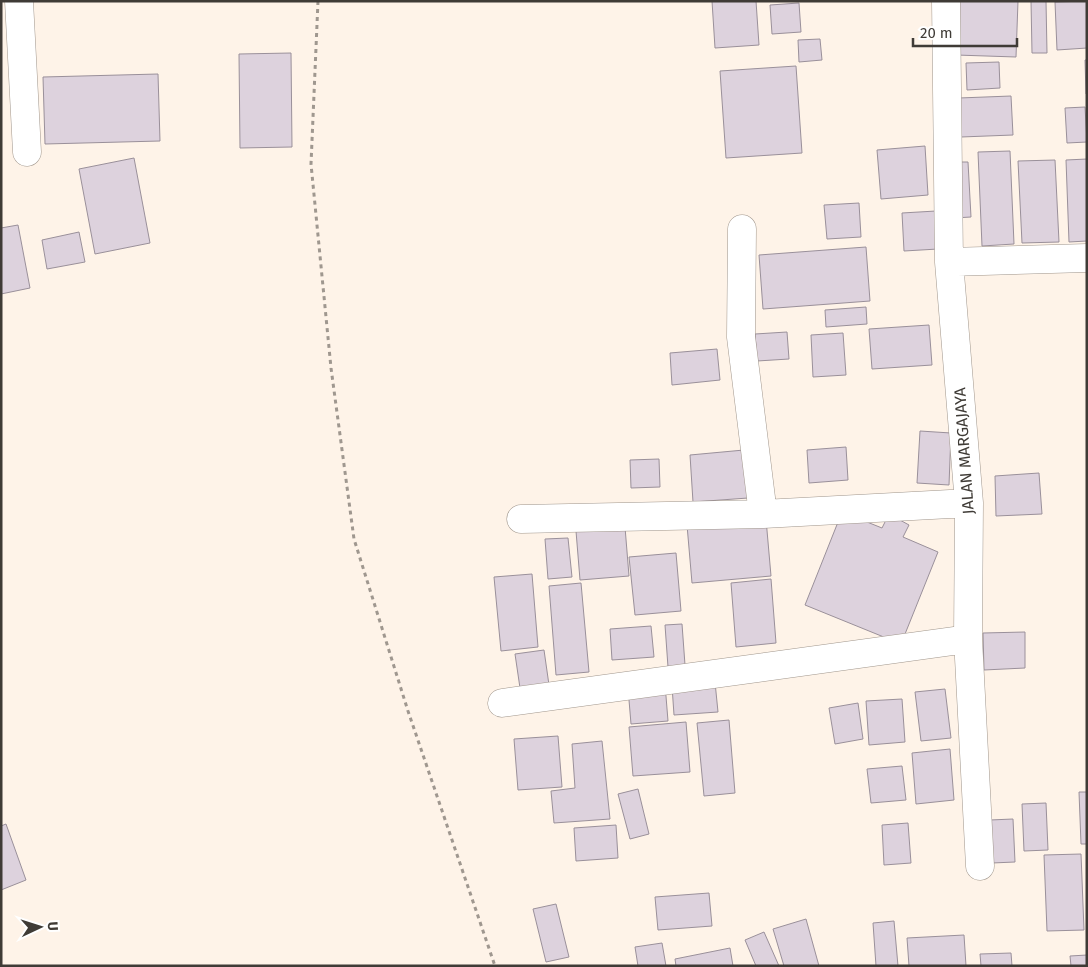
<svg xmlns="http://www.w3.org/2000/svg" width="1088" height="967" font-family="'Fira Sans',sans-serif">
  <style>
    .building { fill: #ddd2dd; stroke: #9a909a }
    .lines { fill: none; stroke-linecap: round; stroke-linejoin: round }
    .minor-casing { stroke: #a0968c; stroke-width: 29 }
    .path { stroke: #9f978f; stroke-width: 3; stroke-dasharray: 4 4; stroke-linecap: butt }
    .minor { stroke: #fff; stroke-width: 28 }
    .labels { text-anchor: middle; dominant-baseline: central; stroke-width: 4; stroke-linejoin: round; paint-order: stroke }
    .street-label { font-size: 16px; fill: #3f3b36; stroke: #fff }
  </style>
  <rect width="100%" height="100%" fill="#fef3e8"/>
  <!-- building -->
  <path class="building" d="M 712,1 L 756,1 L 759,45 L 715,48 Z
    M 958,1 L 1018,1 L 1016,57 L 956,55 Z
    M 1031,1 L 1046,1 L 1047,53 L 1032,53 Z
    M 1087,1 L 1087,48 L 1057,50 L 1055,2 Z
    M 799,3 L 801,32 L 772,34 L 770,5 Z
    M 820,39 L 822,60 L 799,62 L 798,40 Z
    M 291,53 L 292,147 L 240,148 L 239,54 Z
    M 1085,60 L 1087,60 L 1087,94 L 1086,94 Z
    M 999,62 L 1000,88 L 967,90 L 966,63 Z
    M 796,66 L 802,153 L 726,158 L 720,71 Z
    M 158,74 L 160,141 L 45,144 L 43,77 Z
    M 1011,96 L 1013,135 L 961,137 L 959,98 Z
    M 1085,107 L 1087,142 L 1067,143 L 1065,108 Z
    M 925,146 L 928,195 L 881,199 L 877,150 Z
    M 1010,151 L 1014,244 L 982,246 L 978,152 Z
    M 134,158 L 150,243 L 95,254 L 79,169 Z
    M 1087,159 L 1087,241 L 1069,242 L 1066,160 Z
    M 1055,160 L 1059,242 L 1022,243 L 1018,161 Z
    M 951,162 L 968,162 L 971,217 L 954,218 Z
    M 859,203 L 861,237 L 827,239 L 824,205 Z
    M 936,211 L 938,249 L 904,251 L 902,213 Z
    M 18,225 L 30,288 L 1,294 L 1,228 Z
    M 79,232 L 85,262 L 47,269 L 42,240 Z
    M 866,247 L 870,301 L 763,309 L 759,255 Z
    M 866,307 L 867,324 L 826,327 L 825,310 Z
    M 929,325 L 932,365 L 872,369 L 869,329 Z
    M 787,332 L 789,359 L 757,361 L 755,334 Z
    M 843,333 L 846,375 L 813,377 L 811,335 Z
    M 717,349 L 720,380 L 672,385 L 670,353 Z
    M 920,431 L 951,433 L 949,485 L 917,483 Z
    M 846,447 L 848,480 L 809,483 L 807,450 Z
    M 744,450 L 748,498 L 693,502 L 690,455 Z
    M 659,459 L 660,487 L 631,488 L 630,460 Z
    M 1039,473 L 1042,514 L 996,516 L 995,476 Z
    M 842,512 L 882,528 L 889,514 L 909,525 L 903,537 L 938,552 L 901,644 L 805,605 Z
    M 766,519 L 771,576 L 692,583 L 687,525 Z
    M 625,527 L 629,576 L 580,580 L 576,531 Z
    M 568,538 L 572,577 L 548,579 L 545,539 Z
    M 676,553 L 681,611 L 635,615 L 629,557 Z
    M 532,574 L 538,647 L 501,651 L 494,577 Z
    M 771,579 L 776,643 L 736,647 L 731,583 Z
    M 581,583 L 589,672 L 556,675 L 549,586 Z
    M 682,624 L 685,665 L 668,667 L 665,625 Z
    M 651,626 L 654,657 L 612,660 L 610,629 Z
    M 1025,632 L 1025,668 L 984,670 L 983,633 Z
    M 544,650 L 549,685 L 520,688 L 515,654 Z
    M 715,682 L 718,712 L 674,715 L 672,686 Z
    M 665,684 L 668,721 L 631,724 L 628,688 Z
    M 945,689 L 951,738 L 921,741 L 915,692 Z
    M 902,699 L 905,742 L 869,745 L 866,701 Z
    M 858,703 L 863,739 L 835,744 L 829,708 Z
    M 729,720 L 735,793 L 704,796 L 697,723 Z
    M 686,722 L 690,772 L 633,776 L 629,727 Z
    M 558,736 L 562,787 L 518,790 L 514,739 Z
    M 602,741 L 610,819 L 554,823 L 551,791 L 575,788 L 572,744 Z
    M 950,749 L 954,800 L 916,804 L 912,753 Z
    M 902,766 L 906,800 L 871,803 L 867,769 Z
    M 638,789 L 649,834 L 630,839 L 618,794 Z
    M 1079,792 L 1087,792 L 1087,844 L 1081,844 Z
    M 1046,803 L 1048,850 L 1024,851 L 1022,804 Z
    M 1013,819 L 1015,862 L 992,863 L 990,820 Z
    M 908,823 L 911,863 L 884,865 L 882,825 Z
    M 6,824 L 26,880 L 1,890 L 1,826 Z
    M 616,825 L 618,858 L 576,861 L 574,828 Z
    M 1081,854 L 1084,930 L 1047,931 L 1044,855 Z
    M 709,893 L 712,926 L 658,930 L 655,897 Z
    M 556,904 L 569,957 L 546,962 L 533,909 Z
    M 806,919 L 819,966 L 784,966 L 773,929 Z
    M 894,921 L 898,966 L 876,966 L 873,923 Z
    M 764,932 L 779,966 L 756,966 L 745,940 Z
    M 964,935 L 966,966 L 909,966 L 907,938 Z
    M 662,943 L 666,966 L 638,966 L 635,947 Z
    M 730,948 L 733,966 L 676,966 L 675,959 Z
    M 1011,953 L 1012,966 L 981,966 L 980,954 Z
    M 1087,955 L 1087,966 L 1071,966 L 1070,956 Z"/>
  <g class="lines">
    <!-- minor casing -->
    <g class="minor-casing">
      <path id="minor" d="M 19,1 L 27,152
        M 946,1 L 949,262 L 969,503 L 968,639 L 980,866
        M 742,229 L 741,337 L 763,514
        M 949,262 L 1087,258
        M 521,519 L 763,514 L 969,503
        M 502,703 L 968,639"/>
    </g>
    <!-- path -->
    <path class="path" d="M 318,1 L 311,164 L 331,368 L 354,539 L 408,711 L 495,966"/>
    <!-- minor -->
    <use href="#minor" class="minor"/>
  </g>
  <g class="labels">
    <!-- street labels -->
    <g class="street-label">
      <text transform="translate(964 451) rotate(-94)">JALAN MARGAJAYA</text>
    </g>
  </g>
  <!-- border -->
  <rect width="1088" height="967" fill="none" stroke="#3f3b36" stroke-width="5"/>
  <!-- north arrow -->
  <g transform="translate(40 927) rotate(86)" stroke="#ffffff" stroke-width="4" paint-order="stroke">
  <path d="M0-4L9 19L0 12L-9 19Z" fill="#3f3b36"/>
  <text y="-8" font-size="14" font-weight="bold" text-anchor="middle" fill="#3f3b36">U</text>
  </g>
  <!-- scale -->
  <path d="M913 38v8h104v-8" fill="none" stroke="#3f3b36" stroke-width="2.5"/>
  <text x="920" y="38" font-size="15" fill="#3f3b36" stroke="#ffffff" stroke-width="4" paint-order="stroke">20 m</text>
</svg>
